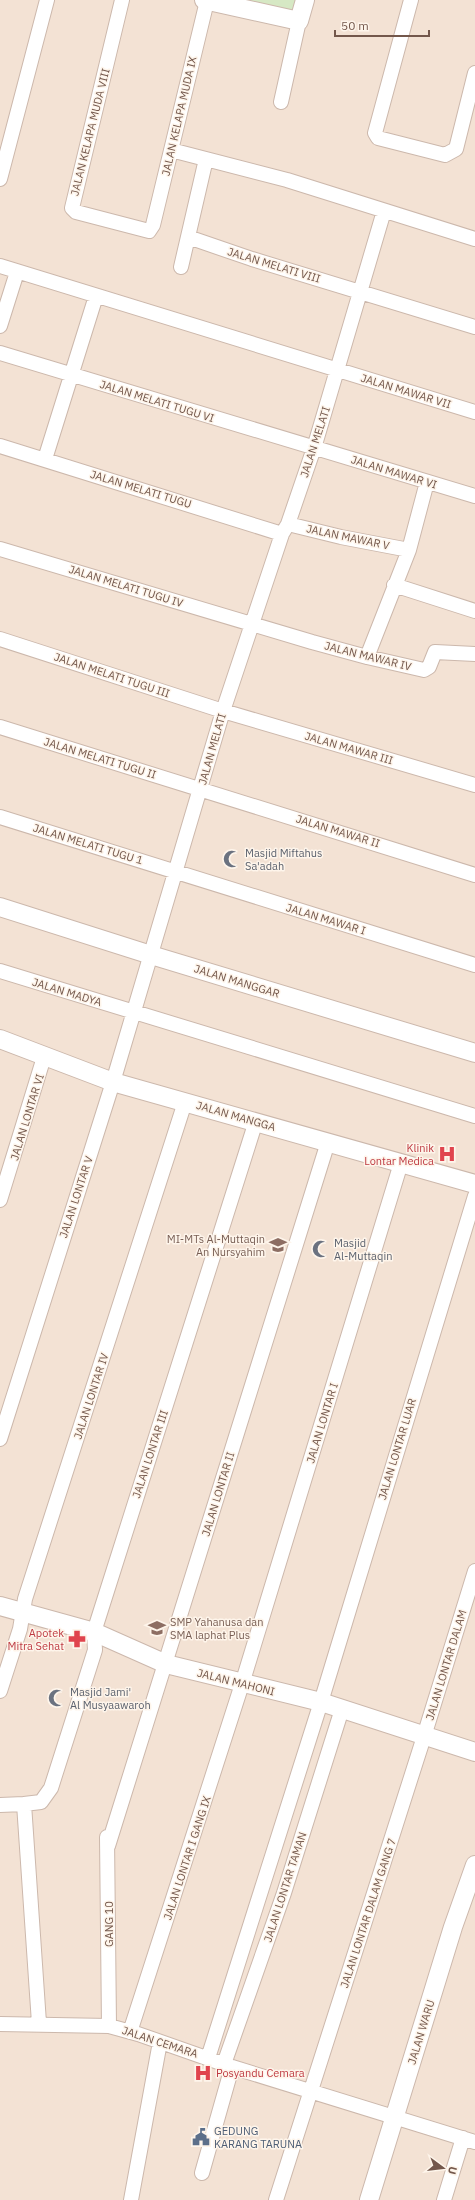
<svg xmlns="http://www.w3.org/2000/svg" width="475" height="2200" font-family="'IBM Plex Sans',sans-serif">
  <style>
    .residential { fill: #f3e2d4 }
    .green { fill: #d6e8c4 }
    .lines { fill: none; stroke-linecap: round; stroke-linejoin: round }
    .minor-casing { stroke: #ccb8ac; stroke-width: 16 }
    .tertiary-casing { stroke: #ccb8ac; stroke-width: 20 }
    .minor { stroke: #fff; stroke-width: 14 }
    .tertiary { stroke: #fff; stroke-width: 18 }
    .labels { text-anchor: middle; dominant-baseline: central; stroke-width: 3; stroke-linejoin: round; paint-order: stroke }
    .street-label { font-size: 11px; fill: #73574b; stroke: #fef5eb }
    .worship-label { font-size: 11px; fill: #5b616d; stroke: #fef5eb; text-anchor: start }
    .health-label { font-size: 11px; fill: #be3a42; stroke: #fef5eb; text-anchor: end }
    .education-label { font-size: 11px; fill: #785e54; stroke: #fef5eb; text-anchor: end }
    .service-label { font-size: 11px; fill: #4e5e75; stroke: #fef5eb; text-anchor: start }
  </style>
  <rect width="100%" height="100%" fill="#fbf1e5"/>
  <!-- residential -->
  <path class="residential" d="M 0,0 L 475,0 L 475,2200 L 0,2200 Z"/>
  <!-- green -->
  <path class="green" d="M 219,0 L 303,0 L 300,12 Z"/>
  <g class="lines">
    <!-- minor casing -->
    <g class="minor-casing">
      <path id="minor" d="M 122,0 L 72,208 L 76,212 L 149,231 L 153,225 L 207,1
        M 411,0 L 375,133 L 378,138 L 445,155 L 456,149 L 475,73
        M 281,102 L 299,21
        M 171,150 L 287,180 L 475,239
        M 0,179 L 47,0
        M 188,237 L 252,259 L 475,327
        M 0,266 L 475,412
        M 181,267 L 206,159
        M 0,326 L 17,272
        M 0,353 L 475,496
        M 0,446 L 282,534
        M 45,459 L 96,296
        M 288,524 L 341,537 L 409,550 L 427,482
        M 0,549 L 312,642 L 367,657 L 424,670 L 429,667 L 435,652 L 475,654
        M 394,585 L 475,611
        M 0,639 L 223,711 L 475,785
        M 367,657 L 409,550
        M 0,727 L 475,875
        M 0,817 L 475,965
        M 0,971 L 475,1116
        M 0,1200 L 44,1057
        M 0,1439 L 113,1082 L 223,711 L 282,534 L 288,524 L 314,448 L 384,211
        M 0,1691 L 20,1629 L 25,1599 L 185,1102
        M 0,1805 L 24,1804
        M 107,1837 L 109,2026
        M 108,1846 L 328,1142
        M 39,2023 L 24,1804 L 41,1802 L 51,1788 L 95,1650 L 94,1632 L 256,1121
        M 0,2024 L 109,2026 L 138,2034 L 232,2067 L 475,2142
        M 130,2032 L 242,1684 L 401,1163
        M 208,2058 L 321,1702 L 475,1196
        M 224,2064 L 284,1893 L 342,1709
        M 202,2173 L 232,2067
        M 131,2200 L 160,2042
        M 276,2200 L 421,1746 L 475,1571
        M 444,2200 L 463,2138"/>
    </g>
    <!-- tertiary casing -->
    <g class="tertiary-casing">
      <path id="tertiary" d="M 204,0 L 299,21 L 305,0
        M 0,907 L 151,955 L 475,1053
        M 0,1039 L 113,1082 L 475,1184
        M 0,1606 L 94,1632 L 166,1664 L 321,1702 L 475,1752
        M 369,2200 L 453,1927 L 475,1865"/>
    </g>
    <!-- minor -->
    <use href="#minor" class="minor"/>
    <!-- tertiary -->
    <use href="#tertiary" class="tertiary"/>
  </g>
  <!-- icons -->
  <defs>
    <g id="mosque-bare" transform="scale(1.38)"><path d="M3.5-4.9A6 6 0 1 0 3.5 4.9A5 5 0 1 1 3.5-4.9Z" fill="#6b7280" stroke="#fef5eb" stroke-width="2.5" paint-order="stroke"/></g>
    <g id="hospital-bare" transform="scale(1.38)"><path d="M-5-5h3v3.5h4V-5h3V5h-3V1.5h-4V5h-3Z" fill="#e0444e" stroke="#fef5eb" stroke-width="2.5" paint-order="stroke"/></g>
    <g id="school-bare" transform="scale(1.38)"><path d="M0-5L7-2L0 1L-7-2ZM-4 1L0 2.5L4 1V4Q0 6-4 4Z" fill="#8d6e63" stroke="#fef5eb" stroke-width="2.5" paint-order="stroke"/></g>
    <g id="pharmacy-bare" transform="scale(1.38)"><path d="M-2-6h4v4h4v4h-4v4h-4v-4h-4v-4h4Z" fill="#e0444e" stroke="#fef5eb" stroke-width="2.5" paint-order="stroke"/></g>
    <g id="civic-bare" transform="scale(1.38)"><path d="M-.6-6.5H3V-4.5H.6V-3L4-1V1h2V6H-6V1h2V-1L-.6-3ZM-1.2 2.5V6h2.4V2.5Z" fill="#5c6f8a" stroke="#fef5eb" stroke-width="2.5" paint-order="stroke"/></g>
  </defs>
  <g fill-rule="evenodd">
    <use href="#mosque-bare" x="232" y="859"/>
    <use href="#hospital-bare" x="447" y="1154"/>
    <use href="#school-bare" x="278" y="1245"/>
    <use href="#mosque-bare" x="321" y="1249"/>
    <use href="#school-bare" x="157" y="1628"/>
    <use href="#pharmacy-bare" x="77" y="1639"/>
    <use href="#mosque-bare" x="57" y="1698"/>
    <use href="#hospital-bare" x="203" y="2073"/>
    <use href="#civic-bare" x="201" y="2137"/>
  </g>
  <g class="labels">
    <!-- street labels -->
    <g class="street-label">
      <text transform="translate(179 116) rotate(-77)">JALAN KELAPA MUDA IX</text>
      <text transform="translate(90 132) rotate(-76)">JALAN KELAPA MUDA VIII</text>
      <text transform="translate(274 265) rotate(17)">JALAN MELATI VIII</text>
      <text transform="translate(406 391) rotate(17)">JALAN MAWAR VII</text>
      <text transform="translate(157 401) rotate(17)">JALAN MELATI TUGU VI</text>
      <text transform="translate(315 442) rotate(-72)">JALAN MELATI</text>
      <text transform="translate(394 472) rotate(17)">JALAN MAWAR VI</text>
      <text transform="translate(141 489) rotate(17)">JALAN MELATI TUGU</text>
      <text transform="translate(348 537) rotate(12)">JALAN MAWAR V</text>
      <text transform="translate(126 586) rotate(17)">JALAN MELATI TUGU IV</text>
      <text transform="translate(368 656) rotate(14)">JALAN MAWAR IV</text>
      <text transform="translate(112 675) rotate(18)">JALAN MELATI TUGU III</text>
      <text transform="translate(349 748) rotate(16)">JALAN MAWAR III</text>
      <text transform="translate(212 749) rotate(-74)">JALAN MELATI</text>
      <text transform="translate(100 758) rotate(17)">JALAN MELATI TUGU II</text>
      <text transform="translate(338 831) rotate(17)">JALAN MAWAR II</text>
      <text transform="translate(88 844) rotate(17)">JALAN MELATI TUGU 1</text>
      <text transform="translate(326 919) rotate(17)">JALAN MAWAR I</text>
      <text transform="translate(237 981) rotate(17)">JALAN MANGGAR</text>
      <text transform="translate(67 992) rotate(17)">JALAN MADYA</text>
      <text transform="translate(236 1116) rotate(16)">JALAN MANGGA</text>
      <text transform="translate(27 1117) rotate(-73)">JALAN LONTAR VI</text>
      <text transform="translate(76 1197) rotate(-72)">JALAN LONTAR V</text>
      <text transform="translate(91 1396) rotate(-72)">JALAN LONTAR IV</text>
      <text transform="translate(322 1423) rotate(-73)">JALAN LONTAR I</text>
      <text transform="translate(397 1449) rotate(-73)">JALAN LONTAR LUAR</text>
      <text transform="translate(150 1454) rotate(-72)">JALAN LONTAR III</text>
      <text transform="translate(218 1494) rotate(-73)">JALAN LONTAR II</text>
      <text transform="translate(446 1665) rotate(-73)">JALAN LONTAR DALAM</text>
      <text transform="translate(236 1682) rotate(14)">JALAN MAHONI</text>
      <text transform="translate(187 1858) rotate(-72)">JALAN LONTAR I GANG IX</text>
      <text transform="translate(285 1887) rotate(-72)">JALAN LONTAR TAMAN</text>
      <text transform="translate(368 1913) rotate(-72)">JALAN LONTAR DALAM GANG 7</text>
      <text transform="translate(109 1924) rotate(-90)">GANG 10</text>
      <text transform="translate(421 2032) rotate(-73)">JALAN WARU</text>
      <text transform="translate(160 2042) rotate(18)">JALAN CEMARA</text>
    </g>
    <!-- worship labels -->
    <g class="worship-label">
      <text x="245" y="853">Masjid Miftahus<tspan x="245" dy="13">Sa'adah</tspan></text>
      <text x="334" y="1243">Masjid<tspan x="334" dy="13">Al-Muttaqin</tspan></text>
      <text x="70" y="1692">Masjid Jami'<tspan x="70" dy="13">Al Musyaawaroh</tspan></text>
    </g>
    <!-- health labels -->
    <g class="health-label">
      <text x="434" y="1148">Klinik<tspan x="434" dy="13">Lontar Medica</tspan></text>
      <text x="64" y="1633">Apotek<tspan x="64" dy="13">Mitra Sehat</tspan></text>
      <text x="216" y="2073" text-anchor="start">Posyandu Cemara</text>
    </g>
    <!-- education labels -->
    <g class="education-label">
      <text x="265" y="1239">MI-MTs Al-Muttaqin<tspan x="265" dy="13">An Nursyahim</tspan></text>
      <text x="170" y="1622" text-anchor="start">SMP Yahanusa dan<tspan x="170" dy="13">SMA laphat Plus</tspan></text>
    </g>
    <!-- service labels -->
    <g class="service-label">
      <text x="214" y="2131">GEDUNG<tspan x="214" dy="13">KARANG TARUNA</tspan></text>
    </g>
  </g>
  <!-- north arrow -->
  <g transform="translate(443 2168) rotate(105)" stroke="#fef5eb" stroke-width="3" paint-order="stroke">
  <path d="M0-3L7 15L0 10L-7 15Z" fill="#73574b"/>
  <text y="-6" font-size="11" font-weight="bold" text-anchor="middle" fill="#73574b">U</text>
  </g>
  <!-- scale -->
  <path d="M335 30v6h94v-6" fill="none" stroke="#73574b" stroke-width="2"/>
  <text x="341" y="30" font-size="12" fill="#73574b" stroke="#fef5eb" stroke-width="3" paint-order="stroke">50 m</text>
</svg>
